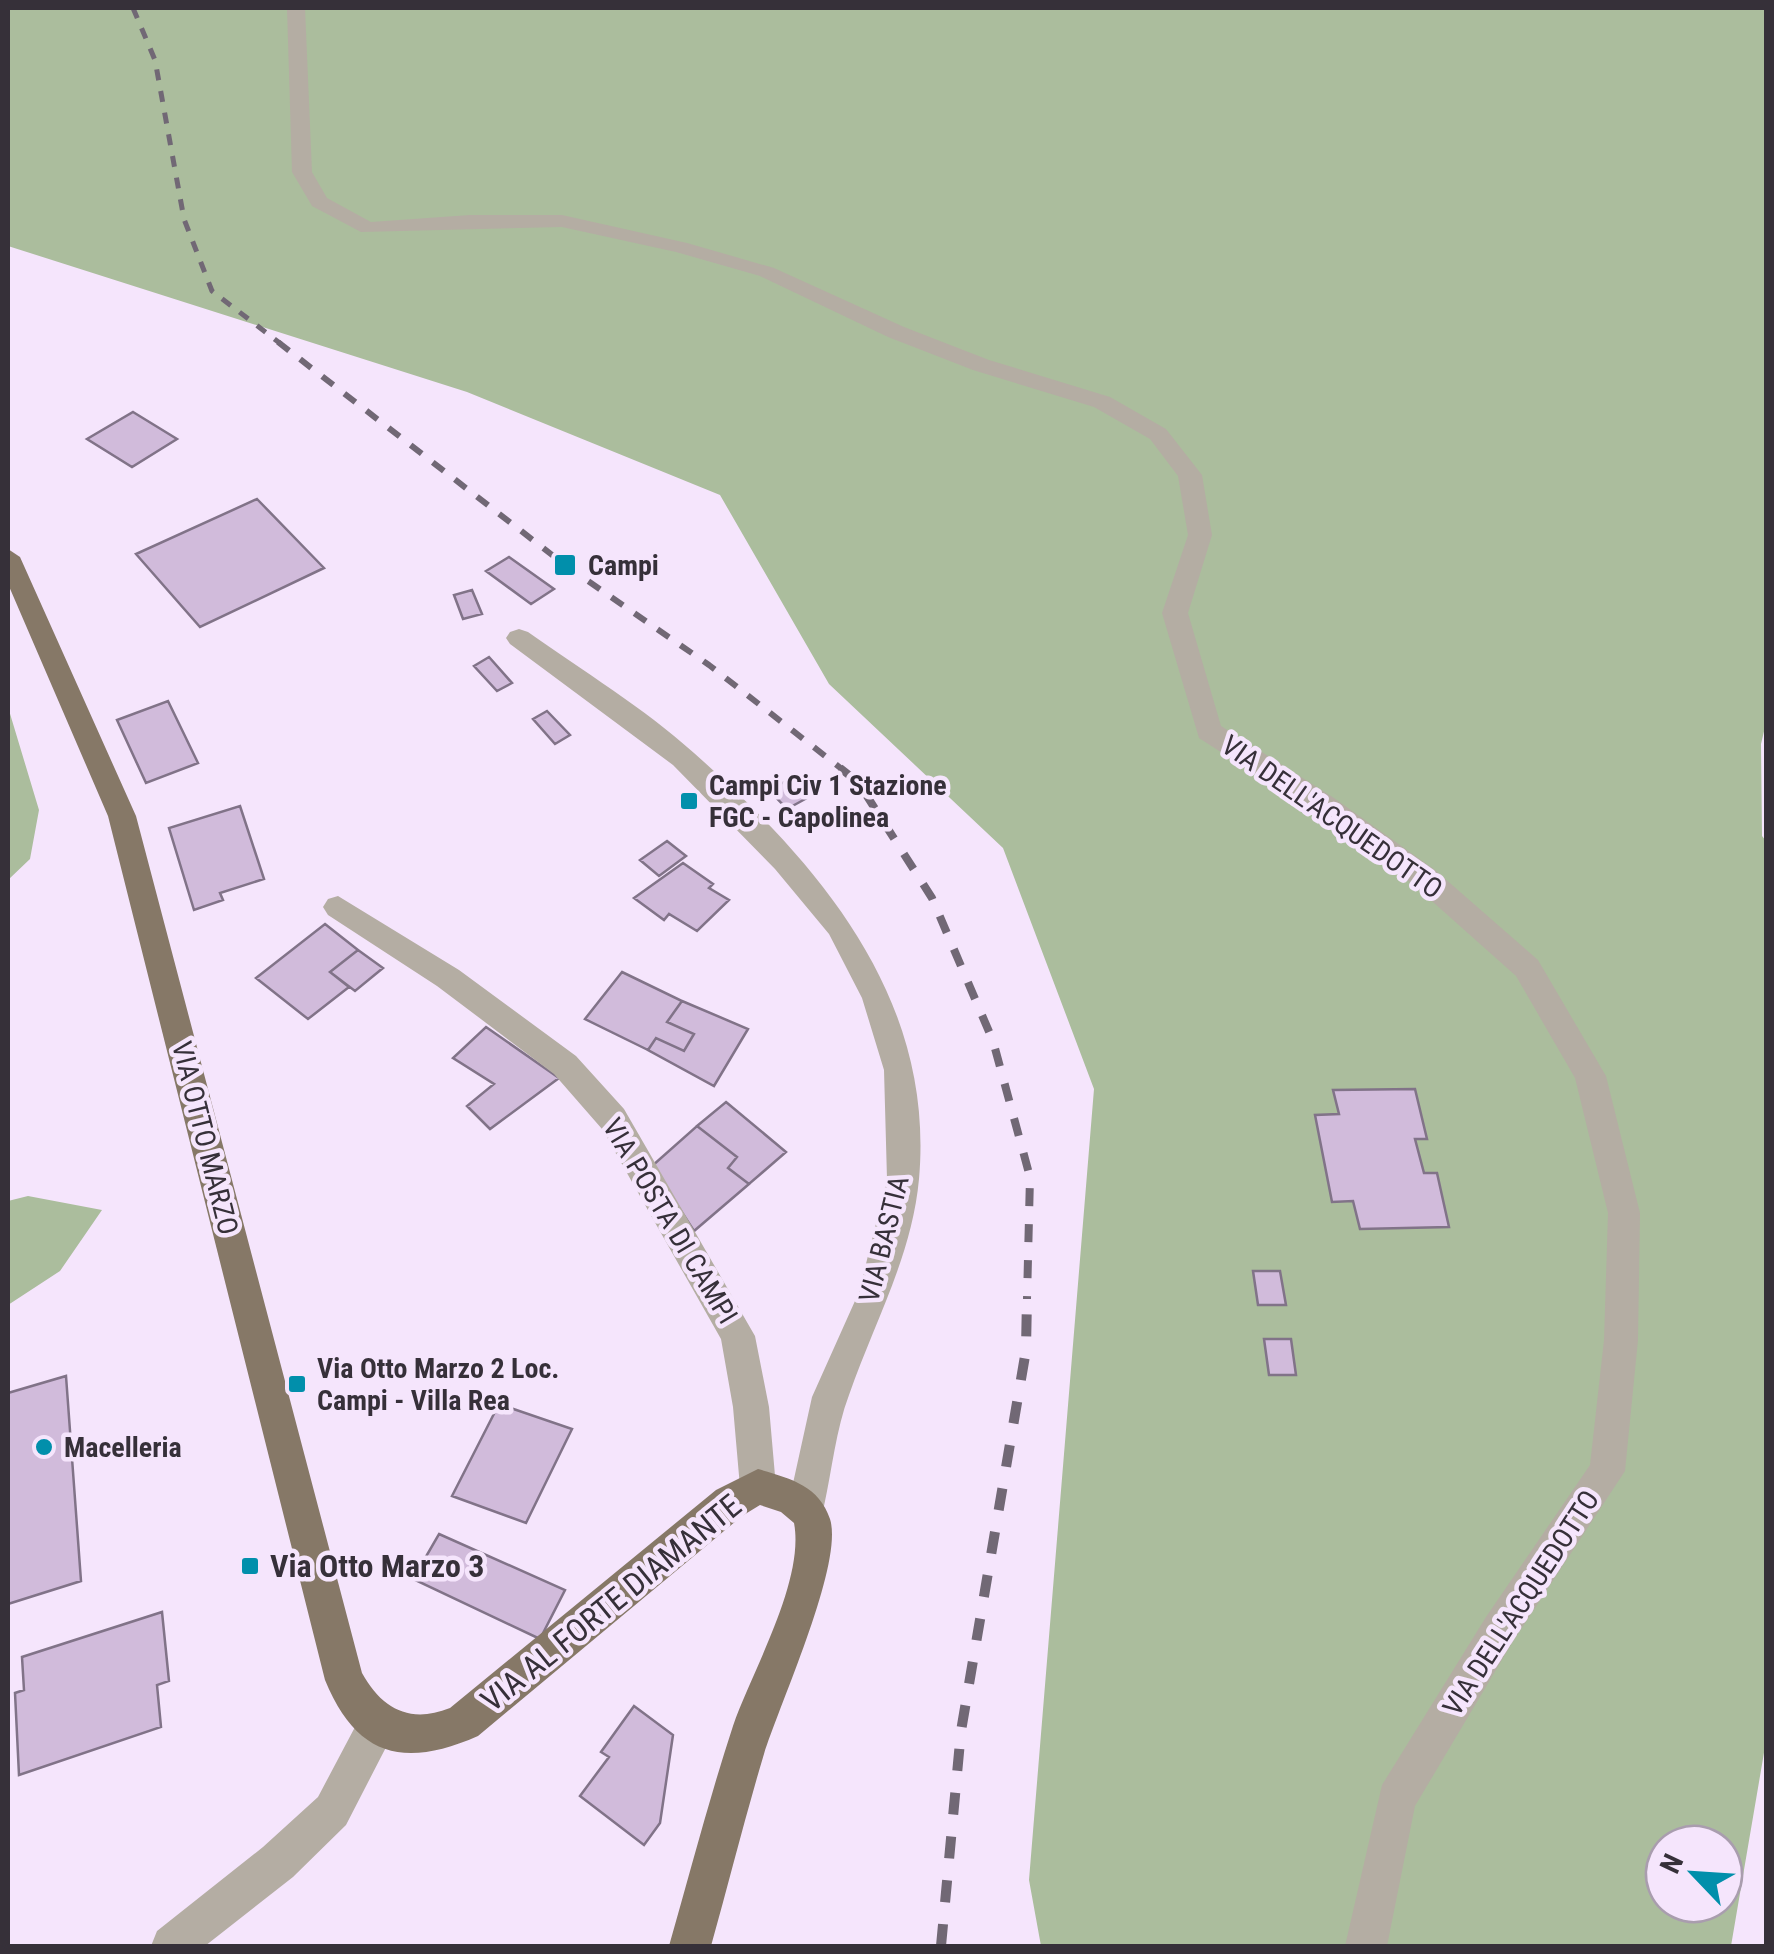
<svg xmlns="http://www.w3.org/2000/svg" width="1774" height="1954" font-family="'Roboto Condensed',sans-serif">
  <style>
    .forest { fill: #abbd9d; fill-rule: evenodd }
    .building { fill: #d1bbdb; stroke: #817388; stroke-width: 2.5 }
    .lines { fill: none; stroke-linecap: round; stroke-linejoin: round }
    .minor { fill: #b4ada3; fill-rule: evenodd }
    .major { fill: #867867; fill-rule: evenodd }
    .rail-far3 { stroke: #716875; stroke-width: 5; stroke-dasharray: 11 11; stroke-linecap: butt }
    .rail-far2 { stroke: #716875; stroke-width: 6; stroke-dasharray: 14 14; stroke-linecap: butt }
    .rail-far1 { stroke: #716875; stroke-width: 8; stroke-dasharray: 18 18; stroke-linecap: butt }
    .rail { stroke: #716875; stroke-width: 10; stroke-dasharray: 22 22; stroke-linecap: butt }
    .poi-dot { fill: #018fab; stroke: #f5e5fc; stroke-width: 4 }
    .labels { text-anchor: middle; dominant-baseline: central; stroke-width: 9; stroke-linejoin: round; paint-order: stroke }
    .poi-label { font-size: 28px; font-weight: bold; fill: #363039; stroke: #f5e5fc; text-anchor: start }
    .street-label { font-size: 28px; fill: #363039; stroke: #f5e5fc }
    .near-poi-label { font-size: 32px; font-weight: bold; fill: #363039; stroke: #f5e5fc; text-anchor: start }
    .near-street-label { font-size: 32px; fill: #363039; stroke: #f5e5fc }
  </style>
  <rect width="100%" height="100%" fill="#f5e5fc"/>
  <!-- forest -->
  <path class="forest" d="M 8,8 L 1766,8 L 1766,723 L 1761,744 L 1762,836 L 1766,841 L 1766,1741 L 1731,1946 L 1041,1946 L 1029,1880 L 1094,1089 L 1003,848 L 829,684 L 720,495 L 467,392 L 8,246 ZM 1664,1844 L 1724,1844 L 1724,1904 L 1664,1904 Z
    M 8,707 L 39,810 L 30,859 L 8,880 Z
    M 28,1196 L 102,1210 L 60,1271 L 8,1305 L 8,1201 Z"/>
  <!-- building -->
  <path class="building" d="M 133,412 L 177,439 L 132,467 L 87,439 Z
    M 257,499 L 324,568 L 200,627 L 136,554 Z
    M 509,557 L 554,589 L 531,604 L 486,571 Z
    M 472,590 L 482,614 L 463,619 L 454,595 Z
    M 489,657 L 512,683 L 497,691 L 474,666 Z
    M 168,701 L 198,763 L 146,783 L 117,720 Z
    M 547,711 L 570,735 L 555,744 L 533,719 Z
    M 790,779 L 807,798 L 787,809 L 769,790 Z
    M 240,806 L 264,879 L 220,893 L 223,900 L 194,910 L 169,828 Z
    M 667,841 L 686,856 L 659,876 L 640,860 Z
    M 683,863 L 713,884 L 709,888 L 729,900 L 697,931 L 669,914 L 664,920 L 634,898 Z
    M 325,924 L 358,950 L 330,972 L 349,987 L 308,1019 L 256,978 Z
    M 358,950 L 383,968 L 355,991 L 330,972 Z
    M 622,972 L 682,1001 L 667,1022 L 694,1034 L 684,1051 L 656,1038 L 648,1050 L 585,1019 Z
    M 682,1001 L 748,1029 L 714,1086 L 648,1050 L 656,1038 L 684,1051 L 694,1034 L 667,1022 Z
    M 486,1027 L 559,1078 L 490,1129 L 467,1106 L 494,1084 L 453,1058 Z
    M 1415,1089 L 1427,1139 L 1415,1139 L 1424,1173 L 1437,1173 L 1449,1227 L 1360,1229 L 1353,1201 L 1332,1202 L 1315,1115 L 1339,1114 L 1333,1090 Z
    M 726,1102 L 786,1152 L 749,1184 L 728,1168 L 737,1157 L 697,1126 Z
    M 697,1126 L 737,1157 L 728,1168 L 749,1184 L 694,1231 L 652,1166 Z
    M 1253,1271 L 1280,1271 L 1286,1305 L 1258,1305 Z
    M 1264,1339 L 1291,1339 L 1296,1375 L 1269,1375 Z
    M 66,1376 L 81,1581 L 8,1604 L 8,1393 Z
    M 499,1404 L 572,1429 L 526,1523 L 452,1496 Z
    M 439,1534 L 565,1590 L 540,1639 L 413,1579 Z
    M 162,1612 L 169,1681 L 157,1685 L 161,1727 L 19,1775 L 15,1693 L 24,1690 L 22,1657 Z
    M 634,1706 L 673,1735 L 660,1823 L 644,1845 L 580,1796 L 609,1757 L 601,1752 Z"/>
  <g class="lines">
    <!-- minor -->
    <path class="minor" d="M 287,8 L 305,8 L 312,172 L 327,198 L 371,222 L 470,215 L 562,215 L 687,243 L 774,268 L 904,327 L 989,360 L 1110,397 L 1166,429 L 1202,475 L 1212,535 L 1188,613 L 1221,726 L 1334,798 L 1435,870 L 1538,960 L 1606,1076 L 1640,1213 L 1638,1340 L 1625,1471 L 1512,1643 L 1415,1806 L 1387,1946 L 1345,1946 L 1382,1785 L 1486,1617 L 1590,1465 L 1604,1340 L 1608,1213 L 1575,1078 L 1516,976 L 1415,886 L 1314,812 L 1199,738 L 1162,613 L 1188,535 L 1178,476 L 1150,439 L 1094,407 L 973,370 L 888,337 L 760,276 L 676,252 L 562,227 L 361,232 L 312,206 L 292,172 Z
      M 519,629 L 528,632 C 583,671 644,708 694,753 C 820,865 935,998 919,1179 C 912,1256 874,1323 849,1395 C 836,1429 832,1470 824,1506 L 819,1519 L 806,1524 L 793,1519 L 788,1506 L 812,1397 L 859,1292 L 887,1179 L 884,1070 L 862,998 L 829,934 L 775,869 L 673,765 L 510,644 L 506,638 L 510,632 Z
      M 338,896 L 459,970 L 576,1056 L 624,1109 L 755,1336 L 769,1407 L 776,1487 L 771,1499 L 758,1505 L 745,1499 L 740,1487 L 733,1407 L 721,1339 L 602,1129 L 554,1074 L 437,986 L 328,915 L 323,907 L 328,899 Z
      M 378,1704 L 392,1710 L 398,1724 L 346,1825 L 293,1877 L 205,1946 L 151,1946 L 157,1931 L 263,1847 L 318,1797 L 364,1710 Z"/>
    <!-- major -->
    <path class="major" d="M 8,549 L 20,557 L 136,816 L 362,1673 C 382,1709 410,1724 450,1708 L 716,1490 L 758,1469 C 789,1478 819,1485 830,1519 C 844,1563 780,1703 764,1754 C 745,1817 729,1882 711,1946 L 669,1946 C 690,1873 709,1799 733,1726 C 752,1671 805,1581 794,1523 L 781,1512 L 760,1505 L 742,1516 L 478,1736 C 405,1768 357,1758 325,1680 L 108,816 L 8,584 Z"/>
    <!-- rail-far3 -->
    <path class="rail-far3" d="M 133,8 L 155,60 L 184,219 L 212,291 L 281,344"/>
    <!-- rail-far2 -->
    <path class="rail-far2" d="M 278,342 L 565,565 L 709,665 L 843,770"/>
    <!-- rail-far1 -->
    <path class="rail-far1" d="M 840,768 L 858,782 L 932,898 L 993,1041 L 1030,1177 L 1027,1299"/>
    <!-- rail -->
    <path class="rail" d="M 941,1946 L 961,1731 L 1026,1350 L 1027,1297"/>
  </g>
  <!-- markers -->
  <g class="poi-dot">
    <rect x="553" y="553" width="24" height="24" rx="5"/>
    <rect x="679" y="791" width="20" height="20" rx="5"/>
    <rect x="287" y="1374" width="20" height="20" rx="5"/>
    <circle cx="44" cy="1447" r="10"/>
    <rect x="240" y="1556" width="20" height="20" rx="5"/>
  </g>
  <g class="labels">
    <!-- poi labels -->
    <g class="poi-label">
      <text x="588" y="565">Campi</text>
      <text x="709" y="785">Campi Civ 1 Stazione<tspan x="709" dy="32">FGC - Capolinea</tspan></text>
      <text x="317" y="1368">Via Otto Marzo 2 Loc.<tspan x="317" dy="32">Campi - Villa Rea</tspan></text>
      <text x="64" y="1447">Macelleria</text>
    </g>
    <!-- street labels -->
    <g class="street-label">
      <text transform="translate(1332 817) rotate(35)">VIA DELL'ACQUEDOTTO</text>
      <text transform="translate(205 1138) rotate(76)">VIA OTTO MARZO</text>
      <text transform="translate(670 1221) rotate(59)">VIA POSTA DI CAMPI</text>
      <text transform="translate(884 1239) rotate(-76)">VIA BASTIA</text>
      <text transform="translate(1521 1603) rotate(-57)">VIA DELL'ACQUEDOTTO</text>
    </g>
    <!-- near-poi labels -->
    <g class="near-poi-label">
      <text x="270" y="1566">Via Otto Marzo 3</text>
    </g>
    <!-- near-street labels -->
    <g class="near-street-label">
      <text transform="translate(611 1603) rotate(-39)">VIA AL FORTE DIAMANTE</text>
    </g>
  </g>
  <!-- border -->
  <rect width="1774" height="1954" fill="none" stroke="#363039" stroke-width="20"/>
  <!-- north arrow -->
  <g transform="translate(1694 1874) rotate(295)"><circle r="48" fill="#f5e5fc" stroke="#a99dae" stroke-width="2.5"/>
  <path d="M0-8L18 38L0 25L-18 38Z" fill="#018fab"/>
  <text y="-15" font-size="28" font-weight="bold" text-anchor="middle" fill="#363039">N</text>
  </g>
</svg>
